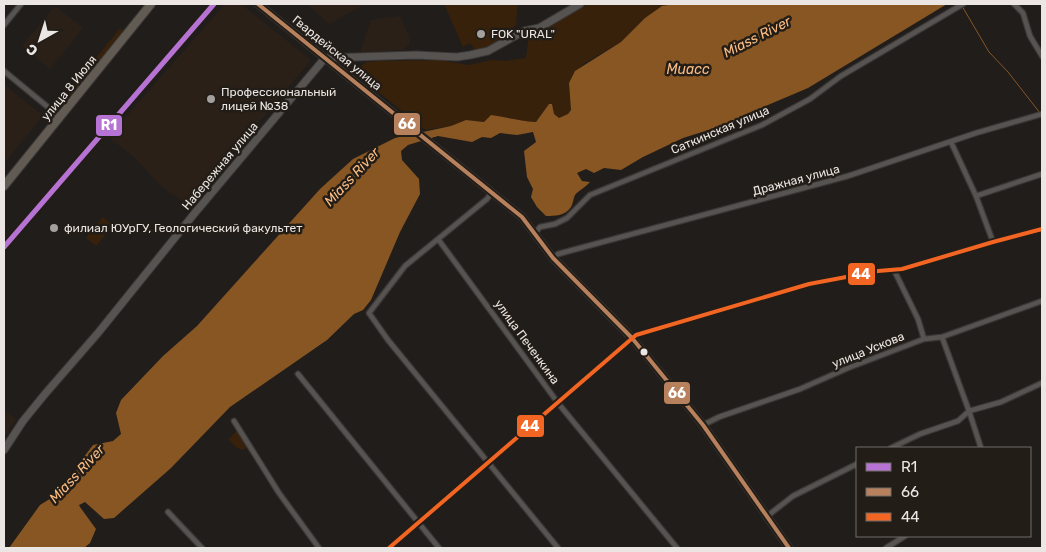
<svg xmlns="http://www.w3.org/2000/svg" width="1046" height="552" font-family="Rubik,sans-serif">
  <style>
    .built { fill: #2a2018 }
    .green { fill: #37210b }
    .water { fill: #885622 }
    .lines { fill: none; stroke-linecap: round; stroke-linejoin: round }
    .stream { stroke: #885622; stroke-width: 1 }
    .street-casing { stroke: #3a3736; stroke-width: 7 }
    .secondary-casing { stroke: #3a3736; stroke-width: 9 }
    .primary-casing { stroke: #3a3736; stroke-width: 10 }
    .street { stroke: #565351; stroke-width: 4.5 }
    .secondary { stroke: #565351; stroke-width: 7 }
    .primary { stroke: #625b54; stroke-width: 8 }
    .rail-casing { stroke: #5f5d5b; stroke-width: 3 }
    .rail { stroke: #231d18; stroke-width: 1; stroke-dasharray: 4; stroke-linecap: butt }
    .bus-1-casing { stroke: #231d18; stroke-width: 8 }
    .bus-2-casing { stroke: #231d18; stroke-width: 8 }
    .bus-1 { stroke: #b6815c; stroke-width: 4 }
    .bus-2 { stroke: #f26522; stroke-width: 4 }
    .rail-1-casing { stroke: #231d18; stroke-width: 9 }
    .rail-1 { stroke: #b673d3; stroke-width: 5 }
    .poi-dot { fill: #a4a09d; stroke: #231d18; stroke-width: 2 }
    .bus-dot { fill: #ebe6e3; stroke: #231d18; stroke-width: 2 }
    .labels { text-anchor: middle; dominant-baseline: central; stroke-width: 5; stroke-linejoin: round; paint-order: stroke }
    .poi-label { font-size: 12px; fill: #ebe6e3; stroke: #231d18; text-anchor: start }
    .street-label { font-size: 12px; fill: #ebe6e3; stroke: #231d18 }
    .water-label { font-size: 14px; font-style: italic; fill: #fbbc82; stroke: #231d18 }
    .line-badge { stroke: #231d18; stroke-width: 2 }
    .badge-label { font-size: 14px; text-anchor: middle; font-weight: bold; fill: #fff }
  </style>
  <rect width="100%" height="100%" fill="#201d1b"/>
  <!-- built -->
  <path class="built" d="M 225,4 L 241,4 L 311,60 L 191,203 L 187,204 L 161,186 L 134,157 L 108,137 Z
    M 307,4 L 365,4 L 329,24 Z
    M 55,6 L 83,28 L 50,69 L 22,46 Z
    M 400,16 L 409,37 L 410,44 L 403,50 L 360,53 L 371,20 Z
    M 4,84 L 43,116 L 4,163 Z
    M 4,411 L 16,418 L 4,438 Z"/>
  <!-- green -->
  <path class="green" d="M 444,4 L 518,4 L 516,25 L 487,49 L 484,47 L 475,50 L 470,43 L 463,47 Z
    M 587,4 L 675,4 L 645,18 L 621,42 L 583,64 L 569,83 L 571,110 L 568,114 L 559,118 L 553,114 L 552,104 L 549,104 L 536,122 L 518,121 L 508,117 L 485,122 L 466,120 L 451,126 L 426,130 L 366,82 L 361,74 L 362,65 L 367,62 L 379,61 L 439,60 L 469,65 L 491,60 L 505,61 L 526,58 L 529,35 L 541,32 Z
    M 120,28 L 123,31 L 95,66 L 91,64 Z
    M 81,77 L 84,77 L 84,80 L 63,106 L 60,106 L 59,103 Z
    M 103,217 L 113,226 L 96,246 L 86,238 Z
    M 238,430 L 248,447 L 243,450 L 237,448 L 228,439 Z"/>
  <!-- water -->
  <path class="water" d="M 675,4 L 947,4 L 808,88 L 742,116 L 728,124 L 683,138 L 643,157 L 621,170 L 604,168 L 594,173 L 586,169 L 577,173 L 582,181 L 590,182 C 586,187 578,191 575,195 C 573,199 573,204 571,207 C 565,216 555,216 546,216 L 537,207 L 531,197 L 533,189 L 527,177 L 524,151 L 536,142 L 533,132 L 517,135 L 500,133 L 491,138 L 482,137 L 472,142 L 438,136 L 408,145 L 401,151 L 402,160 L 419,179 L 420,194 L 400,232 L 371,300 L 363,310 L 354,314 L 327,340 L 230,407 L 171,468 L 114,518 L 104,519 L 85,502 L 79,505 L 80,507 L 96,529 L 90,543 L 84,548 L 9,548 L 40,505 L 61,492 L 73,489 L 76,483 L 77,466 L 93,445 L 113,441 L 121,434 L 116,413 L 121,400 L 163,356 L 197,326 L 320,189 L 353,159 L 395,138 L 451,126 L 466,120 L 484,122 L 491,115 C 506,117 520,121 536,122 L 549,104 L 552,104 L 554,114 L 559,118 L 568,114 L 571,110 L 569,83 L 575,71 L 621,42 L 645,18 L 662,6 Z"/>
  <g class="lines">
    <!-- stream -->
    <path class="stream" d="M 962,6 L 989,52 L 1008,72 L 1040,113"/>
    <!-- street casing -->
    <g class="street-casing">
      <path id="street" d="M 1014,4 L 1023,13 L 1030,36 L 1042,56
        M 4,25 L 21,4
        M 4,71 L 60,117
        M 951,142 L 976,196 L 993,242
        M 492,192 L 487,199 L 405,266 L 369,313 L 388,340 L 558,548
        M 976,196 L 1042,174
        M 535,233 L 540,227 L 555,224 L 567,218 L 590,195 L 762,125 L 810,99 L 841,76 L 963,4
        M 438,239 L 558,403 L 677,548
        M 553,258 L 558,254 L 848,176 L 976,133 L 1042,114
        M 894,270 L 918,319 L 924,339
        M 942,337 L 969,411 L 981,448
        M 298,374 L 439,548
        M 234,421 L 279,493 L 319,548
        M 703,425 L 719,417 L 800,389 L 848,368 L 924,339 L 942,337 L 1042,301
        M 891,448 L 920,434 L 958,421 L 969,411 L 1001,402 L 1042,383
        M 168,512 L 202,548
        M 766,517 L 793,496 L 857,464
        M 389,548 L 636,335 L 809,284 L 878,271 L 902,269 L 993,242 L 1042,229
        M 886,548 L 905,536"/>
    </g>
    <!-- secondary casing -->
    <g class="secondary-casing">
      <path id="secondary" d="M 258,4 L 522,217 L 553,258 L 632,338 L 703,425 L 789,548
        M 4,450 L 23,421 L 45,394 L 98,333 L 194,214 L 325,58 L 416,55 L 457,57 L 470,55 L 488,51 L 524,31 L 539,28 L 580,4"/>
    </g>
    <!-- primary casing -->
    <g class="primary-casing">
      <path id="primary" d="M 4,186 L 151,4"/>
    </g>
    <!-- street -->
    <use href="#street" class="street"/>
    <!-- secondary -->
    <use href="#secondary" class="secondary"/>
    <!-- primary -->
    <use href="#primary" class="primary"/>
    <!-- rail casing -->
    <g class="rail-casing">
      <path id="rail" d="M 4,247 L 214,4"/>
    </g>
    <!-- rail -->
    <use href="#rail" class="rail"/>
    <!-- bus-1 casing -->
    <g class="bus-1-casing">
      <path id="bus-1" d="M 258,4 L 522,217 L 553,258 L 632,338 L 703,425 L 789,548"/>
    </g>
    <!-- bus-2 casing -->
    <g class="bus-2-casing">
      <path id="bus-2" d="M 389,548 L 636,335 L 809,284 L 878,271 L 902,269 L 993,242 L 1042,229"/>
    </g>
    <!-- bus-1 -->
    <use href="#bus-1" class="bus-1"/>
    <!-- bus-2 -->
    <use href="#bus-2" class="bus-2"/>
    <!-- rail-1 casing -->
    <g class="rail-1-casing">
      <path id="rail-1" d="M 4,247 L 214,4"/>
    </g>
    <!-- rail-1 -->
    <use href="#rail-1" class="rail-1"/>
  </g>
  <!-- markers -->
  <g class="poi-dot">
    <circle cx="481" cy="34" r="5"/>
    <circle cx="211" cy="99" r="5"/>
    <circle cx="54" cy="228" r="5"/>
  </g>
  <circle class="bus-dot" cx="644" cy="352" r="4.5"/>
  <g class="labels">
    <!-- poi labels -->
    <g class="poi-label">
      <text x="491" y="34">FOK "URAL"</text>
      <text x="221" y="92">Профессиональный<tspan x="221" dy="14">лицей №38</tspan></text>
      <text x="64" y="228">филиал ЮУрГУ, Геологический факультет</text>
    </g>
    <!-- street labels -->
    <g class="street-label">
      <text transform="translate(337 53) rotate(39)">Гвардейская улица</text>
      <text transform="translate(69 88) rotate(-51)">улица 8 Июля</text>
      <text transform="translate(720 130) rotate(-23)">Саткинская улица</text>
      <text transform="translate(220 166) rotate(-50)">Набережная улица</text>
      <text transform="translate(796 180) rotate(-15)">Дражная улица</text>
      <text transform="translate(527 342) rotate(54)">улица Печенкина</text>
      <text transform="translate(868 350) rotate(-22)">улица Ускова</text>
    </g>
    <!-- water labels -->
    <g class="water-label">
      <text transform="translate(757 37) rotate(-27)">Miass River</text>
      <text x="688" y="69">Миасс</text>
      <text transform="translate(352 177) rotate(-47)">Miass River</text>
      <text transform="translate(77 474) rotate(-47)">Miass River</text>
    </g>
  </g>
  <g class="line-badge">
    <rect x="393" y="112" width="28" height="24" rx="5" fill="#b6815c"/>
    <rect x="95" y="114" width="28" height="23" rx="5" fill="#b673d3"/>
    <rect x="847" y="262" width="29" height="24" rx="5" fill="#f26522"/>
    <rect x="663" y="381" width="28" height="24" rx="5" fill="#b6815c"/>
    <rect x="516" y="414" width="29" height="24" rx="5" fill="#f26522"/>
  </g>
  <g class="badge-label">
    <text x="407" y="129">66</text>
    <text x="109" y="130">R1</text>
    <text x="861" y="279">44</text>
    <text x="677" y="398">66</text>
    <text x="530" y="431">44</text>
  </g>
  <!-- border -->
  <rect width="1046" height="552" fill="none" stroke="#ebe6e3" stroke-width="10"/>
  <!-- legend -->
  <rect x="856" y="447" width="175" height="90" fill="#231d18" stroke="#736d69"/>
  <rect x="866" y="463" width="25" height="8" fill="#b673d3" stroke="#736d69"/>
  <text x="901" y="472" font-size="15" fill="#ebe6e3">R1</text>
  <rect x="866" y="488" width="25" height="8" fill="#b6815c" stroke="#736d69"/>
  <text x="901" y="497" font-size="15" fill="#ebe6e3">66</text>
  <rect x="866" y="513" width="25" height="8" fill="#f26522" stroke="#736d69"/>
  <text x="901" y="522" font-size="15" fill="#ebe6e3">44</text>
  <!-- north arrow -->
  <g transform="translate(40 40) rotate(219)" stroke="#231d18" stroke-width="4" paint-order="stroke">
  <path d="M0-4L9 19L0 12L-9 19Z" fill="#ebe6e3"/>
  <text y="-8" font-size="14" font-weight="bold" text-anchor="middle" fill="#ebe6e3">С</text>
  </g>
</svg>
